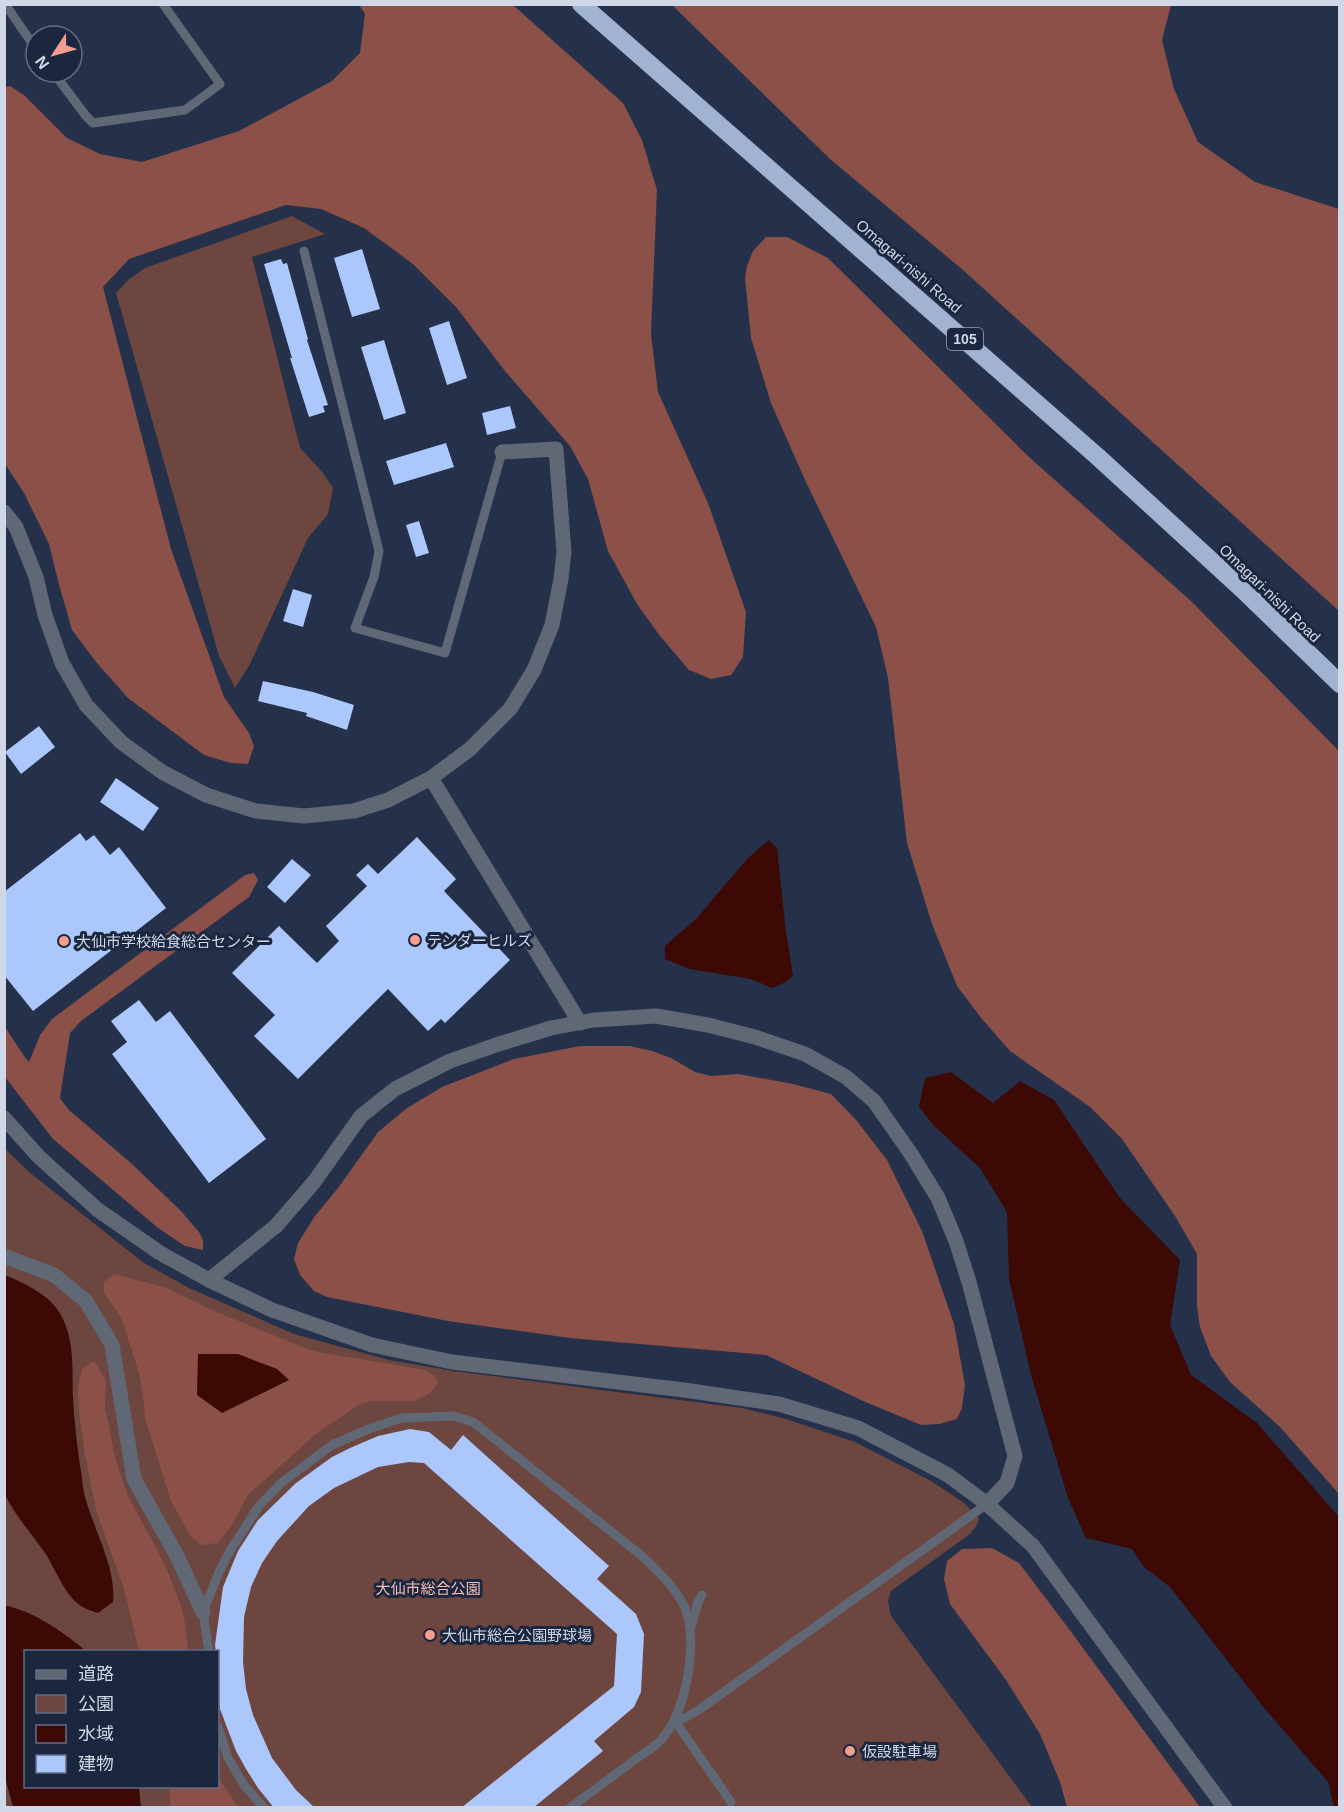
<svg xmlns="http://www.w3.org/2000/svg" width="1344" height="1812" font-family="Helvetica,'Noto Sans JP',sans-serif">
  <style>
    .green { fill: #6d4640; fill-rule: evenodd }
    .forest { fill: #8b5047 }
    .water { fill: #3c0905 }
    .building { fill: #abc7fc }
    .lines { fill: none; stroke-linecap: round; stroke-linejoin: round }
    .service { stroke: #616875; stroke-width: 9 }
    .minor { stroke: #616875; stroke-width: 15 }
    .tertiary { stroke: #616875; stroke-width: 15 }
    .motorway { stroke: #a2b3d1; stroke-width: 18 }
    .poi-dot { fill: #f59d8e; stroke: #1b273f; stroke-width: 2 }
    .labels { text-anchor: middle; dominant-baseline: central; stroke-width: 6; stroke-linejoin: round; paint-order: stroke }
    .shield { fill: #1b273f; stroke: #9aa3b5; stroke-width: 1.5 }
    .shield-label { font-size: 14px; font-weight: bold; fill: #d0d8e8 }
    .street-label { font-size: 15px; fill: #d0d8e8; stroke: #1b273f }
    .poi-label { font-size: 15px; fill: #d0d8e8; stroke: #1b273f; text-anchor: start }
    .park-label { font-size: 15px; fill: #f6beb4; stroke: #1b273f }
  </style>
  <rect width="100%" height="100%" fill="#25314a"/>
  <!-- green -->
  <path class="green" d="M 292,216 L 325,234 L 252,257 L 300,448 L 323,473 L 333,488 L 328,514 L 308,538 L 250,664 L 235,688 L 219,656 L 116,293 L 128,280 L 145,268 Z
    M 4,1148 L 29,1172 L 144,1263 L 189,1288 L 294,1334 L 389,1360 L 453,1371 L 742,1408 L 786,1419 L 855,1442 L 931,1481 L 963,1502 L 979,1518 L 977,1525 L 970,1534 L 891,1591 L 888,1601 L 891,1616 L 1032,1807 L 246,1808 L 243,1805 L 241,1808 L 5,1807 ZM 26,1652 L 218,1652 L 218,1786 L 26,1786 Z"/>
  <!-- forest -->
  <path class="forest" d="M 359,5 L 513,5 L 623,103 L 642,140 L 657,190 L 651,334 L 658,392 L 708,503 L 746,612 L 743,657 L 731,675 L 711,679 L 689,670 L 660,636 L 637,604 L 608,551 L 588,479 L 570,446 L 505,371 L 456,307 L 413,264 L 364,228 L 321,209 L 286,205 L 129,259 L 103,287 L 171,549 L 224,697 L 249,733 L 254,746 L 248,764 L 231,763 L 204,755 L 128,698 L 96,662 L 72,630 L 58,581 L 49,544 L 24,493 L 5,464 L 5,87 L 10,86 L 24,95 L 67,138 L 100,154 L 142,162 L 239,131 L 332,81 L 360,53 L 365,14 Z
    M 672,5 L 1171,5 L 1162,40 L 1174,89 L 1198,142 L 1255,182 L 1339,209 L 1339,611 L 963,270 L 830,159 Z
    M 766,237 L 787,237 L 828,258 L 1029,457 L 1191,601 L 1339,751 L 1339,1494 L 1280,1427 L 1230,1382 L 1211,1356 L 1200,1327 L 1197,1307 L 1197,1254 L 1175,1216 L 1122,1139 L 1090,1107 L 1010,1051 L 982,1019 L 957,986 L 932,924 L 907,843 L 888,678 L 876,627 L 805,480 L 771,403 L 751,338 L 745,278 L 747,266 L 753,251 Z
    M 254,873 L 258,880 L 249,897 L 81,1021 L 70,1033 L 60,1098 L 69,1110 L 132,1164 L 181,1211 L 199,1232 L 203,1240 L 203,1250 L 185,1246 L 158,1228 L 53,1139 L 5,1077 L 5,1027 L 24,1056 L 29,1062 L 40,1035 L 52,1019 L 245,875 Z
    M 580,1046 L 630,1046 L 652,1051 L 671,1058 L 695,1072 L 711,1076 L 738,1074 L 793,1084 L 831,1094 L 857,1121 L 887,1160 L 922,1231 L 954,1324 L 965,1385 L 962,1408 L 957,1419 L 939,1424 L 921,1425 L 863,1401 L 766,1355 L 570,1338 L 448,1321 L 327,1297 L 314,1291 L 300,1275 L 294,1259 L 298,1243 L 315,1216 L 338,1188 L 378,1132 L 407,1108 L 442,1087 L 514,1059 Z
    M 114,1274 L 167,1288 L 214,1311 L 313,1351 L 425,1370 L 437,1378 L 437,1385 L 430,1393 L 415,1401 L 373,1401 L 360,1404 L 316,1434 L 248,1495 L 232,1525 L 218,1543 L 202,1545 L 191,1537 L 171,1501 L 145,1418 L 143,1395 L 139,1373 L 121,1317 L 104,1293 L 104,1282 Z
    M 94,1361 L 106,1380 L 105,1408 L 116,1461 L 128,1496 L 164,1563 L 181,1605 L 185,1623 L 188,1651 L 139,1651 L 124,1589 L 96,1510 L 85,1456 L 79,1412 L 78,1387 L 82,1369 Z
    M 992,1548 L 1019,1563 L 1069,1629 L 1200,1807 L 1067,1807 L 1060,1782 L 1040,1734 L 1006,1680 L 950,1604 L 944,1579 L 947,1561 L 962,1549 Z
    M 218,1777 L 238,1807 L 171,1807 L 169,1787 L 218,1786 Z"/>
  <!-- water -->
  <path class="water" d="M 769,840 L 777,848 L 786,932 L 793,976 L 786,982 L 772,988 L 751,979 L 689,969 L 665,959 L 665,946 L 696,919 L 748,858 Z
    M 951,1072 L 993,1103 L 1020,1081 L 1054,1100 L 1120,1198 L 1180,1260 L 1170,1325 L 1191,1375 L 1257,1423 L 1339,1517 L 1339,1807 L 1334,1807 L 1328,1782 L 1265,1709 L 1170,1587 L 1144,1567 L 1132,1549 L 1086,1538 L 1068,1498 L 1031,1375 L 1009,1279 L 1007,1212 L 980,1168 L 934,1126 L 919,1107 L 925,1078 Z
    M 5,1275 C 26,1284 51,1295 62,1317 C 75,1343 72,1370 73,1398 C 74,1420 77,1443 80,1466 C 82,1473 82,1481 83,1488 C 90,1524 117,1566 113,1602 L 98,1613 C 91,1611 83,1608 77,1603 C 64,1592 56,1571 47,1556 C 33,1535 16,1517 5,1495 Z
    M 198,1354 L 238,1354 L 277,1369 L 289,1380 L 222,1413 L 197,1395 Z
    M 4,1605 C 35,1612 62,1631 86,1651 L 26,1652 L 26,1786 L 139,1787 L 141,1807 L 13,1807 L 4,1774 Z"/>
  <!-- building -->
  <path class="building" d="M 362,249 L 380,309 L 352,317 L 334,258 Z
    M 281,259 L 283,264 L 287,263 L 308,339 L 307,340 L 328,405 L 323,406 L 325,412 L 309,417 L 290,358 L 292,358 L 264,264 Z
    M 449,321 L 467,378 L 447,385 L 429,328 Z
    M 384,340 L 406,413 L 384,420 L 361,347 Z
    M 510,406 L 516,428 L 487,435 L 482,413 Z
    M 446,443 L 454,467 L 394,485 L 386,461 Z
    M 419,521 L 429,553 L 416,557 L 406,525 Z
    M 293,589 L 312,595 L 303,627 L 283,621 Z
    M 263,681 L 313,692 L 354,705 L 347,730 L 306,716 L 307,713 L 258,701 Z
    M 39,726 L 55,747 L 21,774 L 5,752 Z
    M 116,778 L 159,808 L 143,831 L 100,802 Z
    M 80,833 L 86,841 L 94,835 L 110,855 L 119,847 L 166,908 L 33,1011 L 4,975 L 4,892 Z
    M 417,837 L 456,879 L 444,891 L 510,960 L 445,1023 L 441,1019 L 428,1031 L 388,989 L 298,1079 L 254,1036 L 275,1015 L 232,973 L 279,926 L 317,963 L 339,941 L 326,926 L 367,886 L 356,875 L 368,864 L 378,874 Z
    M 292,859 L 311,875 L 285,903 L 267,887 Z
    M 139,1000 L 156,1022 L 170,1011 L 266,1139 L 209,1183 L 112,1054 L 127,1042 L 111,1021 Z
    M 410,1429 L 429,1432 L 451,1450 L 463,1435 L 609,1566 L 597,1579 L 636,1614 L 644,1634 L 641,1692 L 634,1707 L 594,1741 L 603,1751 L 533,1808 L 461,1808 L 614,1686 L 617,1634 L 424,1463 L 409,1462 L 378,1467 L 334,1488 L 309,1506 L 277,1541 L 262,1563 L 251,1587 L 244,1617 L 243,1662 L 246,1689 L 253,1715 L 272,1758 L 296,1790 L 315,1808 L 274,1808 L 258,1788 L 246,1769 L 236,1751 L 220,1709 L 218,1696 L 218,1652 L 216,1652 L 215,1645 L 223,1587 L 238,1551 L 258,1520 L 296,1483 L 332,1457 L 350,1448 L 378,1436 Z"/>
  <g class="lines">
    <!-- service -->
    <path class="service" d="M 5,4 L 36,49
      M 53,72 L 86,116 L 93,123 L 185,110 L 220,84 L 163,4
      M 304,251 L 379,551 L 374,577 L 355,628 L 445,653 L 502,452
      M 691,1627 L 698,1602 L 702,1595
      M 209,1652 L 203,1612 L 219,1572 L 231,1549 L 259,1506 L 281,1483 L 332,1445 L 371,1428 L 402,1418 L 453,1416 L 473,1422 L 642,1556 C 657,1570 677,1589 685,1608 C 699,1642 686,1712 662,1739 C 654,1748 642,1754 633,1761 C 612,1777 591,1792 570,1808
      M 218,1727 L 228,1758 L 244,1785 L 264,1808
      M 731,1802 L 675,1721 L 685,1718 L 700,1709 L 987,1504"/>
    <!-- minor -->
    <path class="minor" d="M 4,512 L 16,527 L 36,577 L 45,615 L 62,663 L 86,705 L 121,742 L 162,772 L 206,795 L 256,811 L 304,816 L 354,811 L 388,800 L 431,778 L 470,749 L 510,709 L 534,670 L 552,625 L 561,579 L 564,552 L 556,449 L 502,452
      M 431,778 L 580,1023
      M 4,1256 L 54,1275 L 86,1301 L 112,1345 L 134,1479 L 177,1556 L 203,1612
      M 209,1280 L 276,1226 L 314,1182 L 361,1116 L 395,1089 L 450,1061 L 499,1044 L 551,1028 L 594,1020 L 656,1016 L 708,1025 L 755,1037 L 805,1054 L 846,1077 L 874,1101 L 911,1154 L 938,1198 L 956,1241 L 969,1282 L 1015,1456 L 1007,1483 L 987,1504"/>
    <!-- tertiary -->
    <path class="tertiary" d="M 4,1118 L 39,1157 L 98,1210 L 160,1253 L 209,1280 L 272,1310 L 372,1345 L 452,1362 L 684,1390 L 779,1404 L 858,1428 L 948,1475 L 987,1504 L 1033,1546 L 1225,1808"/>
    <!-- motorway -->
    <path class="motorway" d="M 581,4 L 1098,457 L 1241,588 L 1340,684"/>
  </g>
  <!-- markers -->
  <g class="poi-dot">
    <circle cx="415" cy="940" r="6"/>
    <circle cx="64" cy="941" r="6"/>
    <circle cx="430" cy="1635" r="6"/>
    <circle cx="850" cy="1751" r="6"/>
  </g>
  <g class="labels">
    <!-- shield labels -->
    <rect class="shield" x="947" y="328" width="36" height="22" rx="4.5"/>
    <g class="shield-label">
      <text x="965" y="339">105</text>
    </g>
    <!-- street labels -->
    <g class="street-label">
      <text transform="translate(909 266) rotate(41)">Omagari-nishi Road</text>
      <text transform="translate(1270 593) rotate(44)">Omagari-nishi Road</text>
    </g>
    <!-- poi labels -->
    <g class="poi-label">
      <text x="427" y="940">テンダーヒルズ</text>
      <text x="76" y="941">大仙市学校給食総合センター</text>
      <text x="442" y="1635">大仙市総合公園野球場</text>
      <text x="862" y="1751">仮設駐車場</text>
    </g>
    <!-- park labels -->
    <g class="park-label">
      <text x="428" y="1588">大仙市総合公園</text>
    </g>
  </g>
  <!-- border -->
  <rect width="1344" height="1812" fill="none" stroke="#d0d8e8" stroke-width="12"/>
  <!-- legend -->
  <rect x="24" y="1650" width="195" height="138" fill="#1b273f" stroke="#636e83" stroke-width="1.5"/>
  <rect x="36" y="1670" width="30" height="9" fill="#616875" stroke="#636e83" stroke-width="1.5"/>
  <text x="78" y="1680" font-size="18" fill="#d0d8e8">道路</text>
  <rect x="36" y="1695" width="30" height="18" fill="#6d4640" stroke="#636e83" stroke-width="1.5"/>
  <text x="78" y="1710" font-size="18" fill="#d0d8e8">公園</text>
  <rect x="36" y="1725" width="30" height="18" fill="#3c0905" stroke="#636e83" stroke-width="1.5"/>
  <text x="78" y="1740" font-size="18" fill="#d0d8e8">水域</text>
  <rect x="36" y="1755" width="30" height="18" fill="#abc7fc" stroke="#636e83" stroke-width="1.5"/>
  <text x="78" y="1770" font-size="18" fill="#d0d8e8">建物</text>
  <!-- north arrow -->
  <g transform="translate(54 54) rotate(234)"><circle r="28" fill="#1b273f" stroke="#636e83" stroke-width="1.5"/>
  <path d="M0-4.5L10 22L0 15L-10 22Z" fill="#f59d8e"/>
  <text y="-9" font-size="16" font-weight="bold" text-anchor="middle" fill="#d0d8e8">N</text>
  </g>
</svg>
